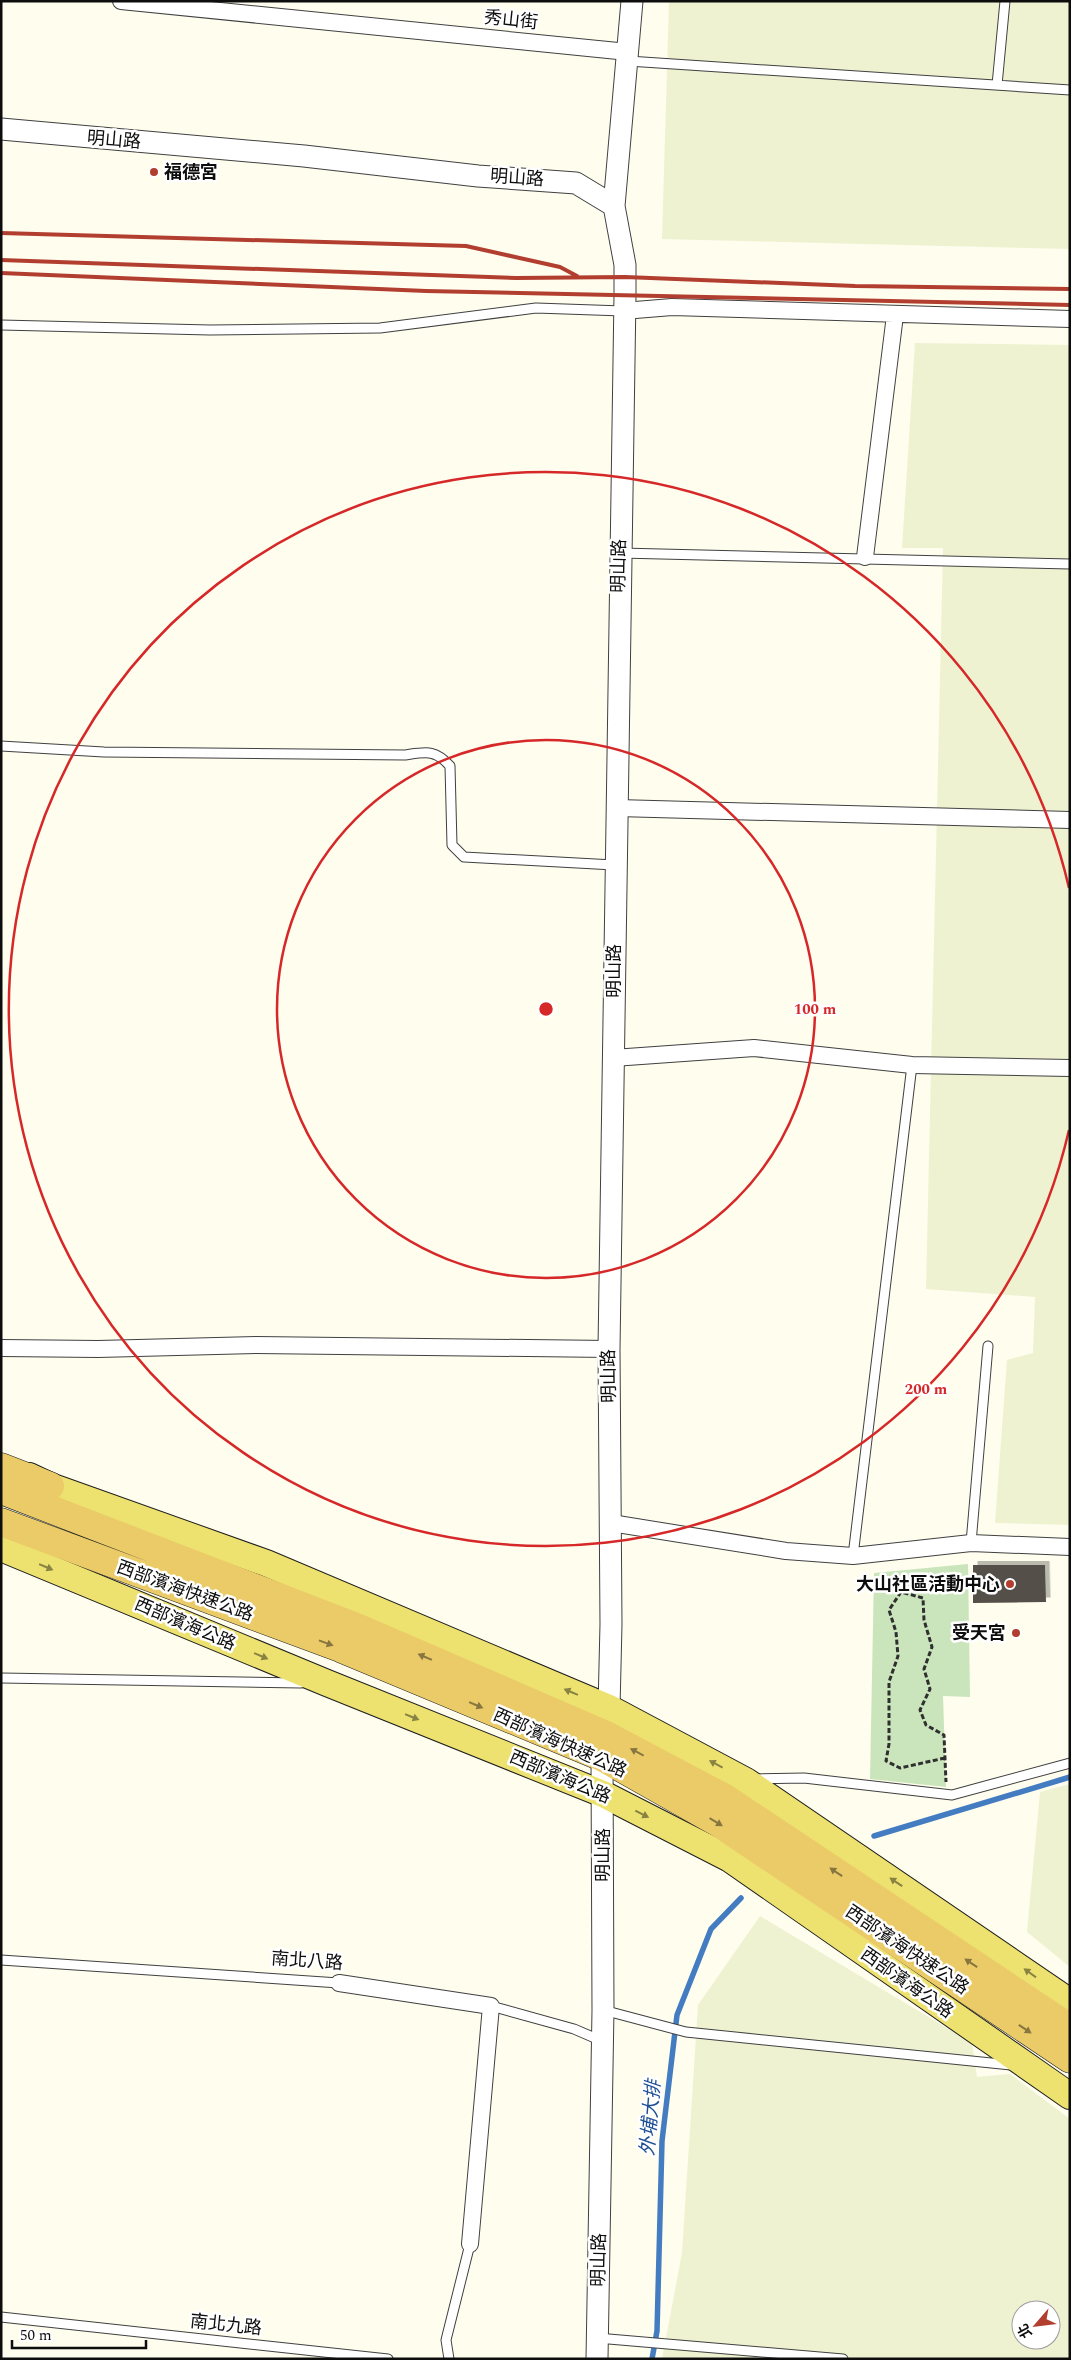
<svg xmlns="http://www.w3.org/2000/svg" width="1071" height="2360" font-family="Spectral,'Noto Sans TC',serif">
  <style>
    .farmland { fill: #eff2d0; fill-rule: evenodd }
    .green { fill: #cae5bb }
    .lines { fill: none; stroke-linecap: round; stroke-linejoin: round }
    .stream { stroke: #447cc2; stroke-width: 5.5 }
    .building { fill: #55504a; filter: url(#shadow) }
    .service-casing { stroke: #404040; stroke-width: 11 }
    .minor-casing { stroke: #404040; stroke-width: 18 }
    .tertiary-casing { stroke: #404040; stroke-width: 23 }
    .primary-casing { stroke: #1e1e1e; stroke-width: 28 }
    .trunk-casing { stroke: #1e1e1e; stroke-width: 29 }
    .path { stroke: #2f2f2f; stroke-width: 3; stroke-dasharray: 5 2.5; stroke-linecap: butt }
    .service { stroke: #fff; stroke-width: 9 }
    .minor { stroke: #fff; stroke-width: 16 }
    .tertiary { stroke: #fff; stroke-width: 21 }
    .primary { stroke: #ede26f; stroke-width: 26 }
    .trunk { stroke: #eacb68; stroke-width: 28 }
    .rail { stroke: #b23e30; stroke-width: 4 }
    .oneway { fill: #888243 }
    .oneway2 { fill: #87763f }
    .ring { fill: none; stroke: #d62828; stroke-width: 2.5 }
    .poi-dot { fill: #b23e30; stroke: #fff; stroke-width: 2 }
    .labels { text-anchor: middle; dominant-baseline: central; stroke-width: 5; stroke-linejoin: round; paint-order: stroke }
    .street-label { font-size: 18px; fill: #0d0d0d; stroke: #fff }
    .poi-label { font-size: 18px; font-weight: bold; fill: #0d0d0d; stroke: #fff; text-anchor: end }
    .water-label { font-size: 19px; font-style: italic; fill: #205095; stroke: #fff }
    .centre { fill: #d62828; stroke: #fff; stroke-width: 2.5 }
    .ring-label { font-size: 15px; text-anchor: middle; font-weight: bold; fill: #d62828; stroke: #fff; stroke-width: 5; stroke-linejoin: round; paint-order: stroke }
  </style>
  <defs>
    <filter id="shadow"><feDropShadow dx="4.5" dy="-4.5" stdDeviation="0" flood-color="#0004"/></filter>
  </defs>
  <rect width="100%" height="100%" fill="#fefdee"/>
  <!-- farmland -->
  <path class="farmland" d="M 669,1 L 1070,1 L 1070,249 L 662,239 Z
    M 915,343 L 1070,345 L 1070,1525 L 995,1523 L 1007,1360 L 1033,1353 L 1035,1297 L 926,1289 L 943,548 L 902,548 Z
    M 1070,1784 L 1070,1967 L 1027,1932 L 1040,1792 Z
    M 760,1916 L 972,2043 L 977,2077 L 1010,2074 L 1070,2119 L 1070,2359 L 662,2359 L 682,2253 L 698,2005 ZM 1021,2310 L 1051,2310 L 1051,2340 L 1021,2340 Z"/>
  <!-- green -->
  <path class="green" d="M 968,1564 L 970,1697 L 943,1696 L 946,1787 L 870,1779 L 874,1573 Z"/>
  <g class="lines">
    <!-- stream -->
    <path class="stream" d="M 874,1836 L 1070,1777
      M 652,2359 L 657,2331 L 662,2141 L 677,2015 L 711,1929 L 741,1898"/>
  </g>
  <!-- building -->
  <path class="building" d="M 973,1565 L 1045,1565 L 1046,1602 L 973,1603 Z"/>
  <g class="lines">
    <!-- service casing -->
    <g class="service-casing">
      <path id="service" d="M 628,61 L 1070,90
        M 997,85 L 1005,1
        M 1,325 L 210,330 L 380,328 L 536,308 L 623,311
        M 620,553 L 1070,564
        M 1,746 L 104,752 L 405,755 C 426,752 435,749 450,766 L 452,845 L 464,857 L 614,865
        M 971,1543 L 988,1346
        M 853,1556 L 912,1065
        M 1,1678 L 301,1683
        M 754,1779 L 804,1778 L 952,1795 L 1070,1763
        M 1,1960 L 339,1983
        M 491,2006 L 574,2029 L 602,2041
        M 603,2010 L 686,2032 L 1011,2065
        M 1,2317 L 388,2359
        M 597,2338 L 843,2359
        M 449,2359 L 446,2340 L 470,2244"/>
    </g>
    <!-- minor casing -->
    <g class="minor-casing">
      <path id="minor" d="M 121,1 L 628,52
        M 623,311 L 672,307 L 1070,319
        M 865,557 L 895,315
        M 617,808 L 1070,820
        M 613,1058 L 754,1048 L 912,1065 L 1070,1068
        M 1,1348 L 98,1349 L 256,1345 L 609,1349
        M 611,1523 L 786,1551 L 853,1556 L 971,1543 L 1070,1547
        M 339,1983 L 491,2006 L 470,2244"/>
    </g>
    <!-- tertiary casing -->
    <g class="tertiary-casing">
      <path id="tertiary" d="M 1,129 L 304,156 L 478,176 L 576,183 L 614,206 L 625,265 L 625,295 L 609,1349 L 611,1624 L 609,1708 L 602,1757 L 603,2010 L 597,2359
        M 614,206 L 632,1"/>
    </g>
    <!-- primary casing -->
    <g class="primary-casing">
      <path id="primary" d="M 29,1476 L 50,1486 L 266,1563 L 609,1708 L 746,1781 L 1070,2002
        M 1,1548 L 327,1683 L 603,1794 L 730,1859 L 1070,2096"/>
    </g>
    <!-- trunk casing -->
    <g class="trunk-casing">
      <path id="trunk" d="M 1,1467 L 50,1486
        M 1,1490 L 359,1628 L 604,1734 L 725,1798 L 1070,2028
        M 1,1522 L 340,1648 L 602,1757 L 717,1822 L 1070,2059"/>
    </g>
    <!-- path -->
    <path class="path" d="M 945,1758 L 900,1768 L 886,1761 L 889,1744 L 889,1682 L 898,1656 L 896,1632 L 889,1610 L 901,1592 L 923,1598 L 924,1620 L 932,1647 L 924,1669 L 930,1689 L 920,1710 L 926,1725 L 944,1735 L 946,1782"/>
    <!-- service -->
    <use href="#service" class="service"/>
    <!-- minor -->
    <use href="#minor" class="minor"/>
    <!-- tertiary -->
    <use href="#tertiary" class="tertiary"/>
    <!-- primary -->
    <use href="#primary" class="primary"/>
    <!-- trunk -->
    <use href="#trunk" class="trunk"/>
    <!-- rail -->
    <path class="rail" d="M 1,233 L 466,246 L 560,267 L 577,276
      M 1,260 L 516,278 L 625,277 L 855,286 L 1070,289
      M 1,273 L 426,291 L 1070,305"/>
  </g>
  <!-- one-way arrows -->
  <defs><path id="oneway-solid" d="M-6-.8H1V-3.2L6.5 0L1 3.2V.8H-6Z" transform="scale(1.25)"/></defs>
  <g class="oneway">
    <use href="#oneway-solid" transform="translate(46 1567) rotate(23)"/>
    <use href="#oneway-solid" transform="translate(261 1656) rotate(23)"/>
    <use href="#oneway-solid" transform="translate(571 1692) rotate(-157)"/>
    <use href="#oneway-solid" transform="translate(412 1717) rotate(22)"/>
    <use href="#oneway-solid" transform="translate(716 1764) rotate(-152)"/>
    <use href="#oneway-solid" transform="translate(642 1814) rotate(27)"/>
    <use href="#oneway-solid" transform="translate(896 1882) rotate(-146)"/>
    <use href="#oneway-solid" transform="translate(1030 1973) rotate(-144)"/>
  </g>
  <g class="oneway2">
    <use href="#oneway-solid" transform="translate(326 1643) rotate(20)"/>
    <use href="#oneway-solid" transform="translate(425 1657) rotate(-157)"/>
    <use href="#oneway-solid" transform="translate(476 1705) rotate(23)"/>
    <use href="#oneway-solid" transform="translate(637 1752) rotate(-152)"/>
    <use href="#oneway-solid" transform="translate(716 1822) rotate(31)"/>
    <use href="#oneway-solid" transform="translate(836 1872) rotate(-146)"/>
    <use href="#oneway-solid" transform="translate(971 1963) rotate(-146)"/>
    <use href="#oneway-solid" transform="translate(1025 2029) rotate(34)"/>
  </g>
  <!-- distance rings -->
  <g class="ring">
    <circle cx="546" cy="1009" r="269"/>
    <path d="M1069 1130A537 537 0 1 1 1069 888"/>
  </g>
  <!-- markers -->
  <g class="poi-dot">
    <circle cx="154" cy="172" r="5"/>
    <circle cx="1010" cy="1584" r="5"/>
    <circle cx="1016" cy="1633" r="5"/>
  </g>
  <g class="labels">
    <!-- street labels -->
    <g class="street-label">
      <text transform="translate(511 20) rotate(6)">秀山街</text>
      <text transform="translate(114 140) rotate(5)">明山路</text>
      <text transform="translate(517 178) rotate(4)">明山路</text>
      <text transform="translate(619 566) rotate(-89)">明山路</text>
      <text transform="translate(614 971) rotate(-90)">明山路</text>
      <text transform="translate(609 1376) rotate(-91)">明山路</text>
      <text transform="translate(185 1591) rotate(20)">西部濱海快速公路</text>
      <text transform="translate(185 1624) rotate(23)">西部濱海公路</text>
      <text transform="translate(560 1743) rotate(24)">西部濱海快速公路</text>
      <text transform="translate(560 1777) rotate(23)">西部濱海公路</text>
      <text transform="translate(603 1855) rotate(-90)">明山路</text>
      <text transform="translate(907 1950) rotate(34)">西部濱海快速公路</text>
      <text transform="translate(307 1961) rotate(4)">南北八路</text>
      <text transform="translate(907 1983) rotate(35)">西部濱海公路</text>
      <text transform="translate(599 2260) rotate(-89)">明山路</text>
      <text transform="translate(226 2325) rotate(6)">南北九路</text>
    </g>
    <!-- poi labels -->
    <g class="poi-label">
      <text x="164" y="172" text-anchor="start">福德宮</text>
      <text x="1000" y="1584">大山社區活動中心</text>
      <text x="1006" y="1633">受天宮</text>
    </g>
    <!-- water labels -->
    <g class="water-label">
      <text transform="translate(651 2118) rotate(-85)">外埔大排</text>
    </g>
  </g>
  <circle cx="546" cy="1009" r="8" class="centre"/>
  <g class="ring-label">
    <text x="815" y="1014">100 m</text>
    <text x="926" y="1394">200 m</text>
  </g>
  <!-- border -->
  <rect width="1071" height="2360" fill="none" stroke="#0d0d0d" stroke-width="5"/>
  <!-- north arrow -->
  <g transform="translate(1036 2325) rotate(242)"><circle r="24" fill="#ffffff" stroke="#9e9e9e"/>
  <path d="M0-4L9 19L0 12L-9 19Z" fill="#b23e30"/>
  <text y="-8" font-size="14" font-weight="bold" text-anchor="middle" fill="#0d0d0d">北</text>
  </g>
  <!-- scale -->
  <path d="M12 2340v8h134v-8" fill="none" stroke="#0d0d0d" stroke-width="2.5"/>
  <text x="20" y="2340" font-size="15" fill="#0d0d0d" stroke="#ffffff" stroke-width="4" paint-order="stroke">50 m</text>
</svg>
